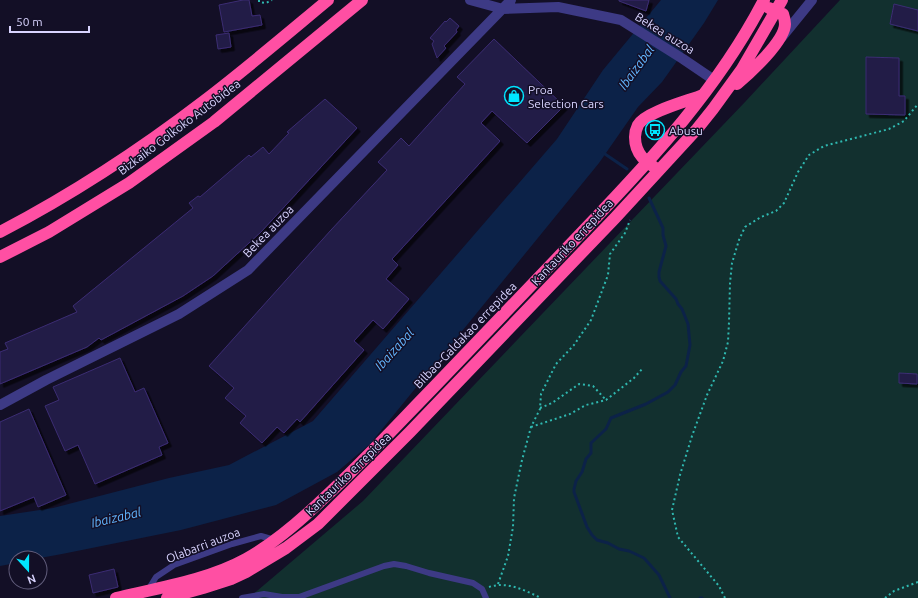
<svg xmlns="http://www.w3.org/2000/svg" width="918" height="598" font-family="Ubuntu,sans-serif">
  <style>
    .green { fill: #12302f }
    .water { fill: #0c2248 }
    .lines { fill: none; stroke-linecap: round; stroke-linejoin: round }
    .stream { stroke: #0c2248; stroke-width: 3 }
    .building { fill: #241b47; stroke: #3b2d73; filter: url(#shadow) }
    .path { stroke: #2fb8b0; stroke-width: 2; stroke-dasharray: 2 3; stroke-linecap: butt }
    .lane { stroke: #3d3a85; stroke-width: 6 }
    .street { stroke: #3d3a85; stroke-width: 10 }
    .highway { stroke: #ff4fa3; stroke-width: 12 }
    .labels { text-anchor: middle; dominant-baseline: central; stroke-width: 3; stroke-linejoin: round; paint-order: stroke }
    .street-label { font-size: 12px; fill: #d9d4ff; stroke: #130f26 }
    .poi-label { font-size: 12px; fill: #d9d4ff; stroke: #130f26; text-anchor: start }
    .water-label { font-size: 13px; font-style: italic; fill: #62b6ff; stroke: #130f26 }
  </style>
  <defs>
    <filter id="shadow"><feDropShadow dx="3.5" dy="3.5" stdDeviation="0" flood-color="#0009"/></filter>
  </defs>
  <rect width="100%" height="100%" fill="#130f26"/>
  <!-- green -->
  <path class="green" d="M 840,0 L 918,0 L 918,598 L 246,598 L 251,596 L 363,501 L 745,102 Z"/>
  <!-- water -->
  <path class="water" d="M 661,0 L 718,0 L 704,23 L 662,82 L 638,107 L 599,163 L 370,444 L 337,472 L 276,505 L 181,530 L 62,554 L 40,558 L 16,558 L 16,563 L 0,566 L 0,516 L 53,508 L 169,478 L 229,465 L 313,421 L 557,139 L 603,70 Z"/>
  <g class="lines">
    <!-- stream -->
    <path class="stream" d="M 602,152 L 627,169
      M 649,198 L 663,228 L 663,235 L 666,246 L 659,272 L 659,277 L 660,281 L 676,299 L 678,304 L 682,309 L 688,324 L 690,345 L 686,366 L 681,372 L 675,385 L 668,392 L 646,404 L 611,418 L 606,429 L 591,443 L 591,453 L 586,459 L 582,472 L 576,481 L 574,489 L 574,492 L 587,527 L 592,535 L 597,540 L 608,543 L 619,549 L 629,551 L 644,558 L 659,575 L 670,598
      M 700,598 L 702,598"/>
  </g>
  <!-- building -->
  <path class="building" d="M 243,0 L 249,0 L 252,16 L 260,15 L 262,25 L 224,32 L 219,5 Z
    M 619,0 L 649,0 L 646,11 L 619,1 Z
    M 894,4 L 918,10 L 918,31 L 890,24 Z
    M 450,18 L 459,26 L 456,30 L 457,32 L 444,46 L 446,48 L 437,58 L 432,44 L 434,41 L 430,38 L 445,21 L 446,22 Z
    M 229,33 L 231,47 L 218,49 L 216,35 Z
    M 494,39 L 564,106 L 527,143 L 492,111 L 481,123 L 500,141 L 392,259 L 398,265 L 386,279 L 409,299 L 383,329 L 373,320 L 354,341 L 364,350 L 300,422 L 297,419 L 284,433 L 277,427 L 262,443 L 240,423 L 246,416 L 225,398 L 234,388 L 209,366 L 331,230 L 387,170 L 378,162 L 401,138 L 409,146 L 465,84 L 457,77 Z
    M 866,57 L 899,58 L 899,96 L 905,96 L 905,115 L 866,114 Z
    M 325,99 L 357,128 L 261,232 L 213,276 L 183,296 L 101,340 L 99,338 L 87,347 L 0,384 L 0,352 L 8,349 L 5,343 L 77,312 L 73,306 L 193,208 L 189,203 L 198,196 L 200,197 L 249,155 L 251,157 L 263,147 L 269,154 L 289,133 L 287,132 Z
    M 120,358 L 135,392 L 144,388 L 168,443 L 159,447 L 162,455 L 95,484 L 78,445 L 65,451 L 45,406 L 59,400 L 53,387 Z
    M 899,373 L 917,374 L 917,384 L 899,383 Z
    M 29,409 L 66,495 L 38,507 L 34,497 L 0,511 L 0,422 Z
    M 114,569 L 118,587 L 93,593 L 89,575 Z"/>
  <g class="lines">
    <!-- path -->
    <path class="path" d="M 259,0 L 259,2 L 266,3 L 272,0
      M 540,408 L 552,403 L 579,384 L 593,386 L 606,400
      M 531,427 L 570,414 L 586,405 L 606,400 L 634,378 L 642,369
      M 498,584 L 508,556 L 513,527 L 514,498 L 522,460 L 531,427 L 540,409 L 541,394 L 556,364 L 574,345 L 591,320 L 608,275 L 610,254 L 625,233 L 630,220
      M 489,587 C 507,581 524,590 541,598
      M 725,598 L 719,586 L 678,537 L 672,510 L 680,475 L 692,436 L 707,395 L 723,361 L 728,342 L 729,322 L 730,283 L 732,263 L 739,240 L 745,227 L 761,217 L 776,211 L 784,203 L 798,172 L 809,155 L 824,146 L 889,129 L 904,121 L 918,104
      M 885,598 L 894,591 L 918,582"/>
    <!-- lane -->
    <path class="lane" d="M 148,590 L 156,577 L 174,565 L 232,544 L 261,536 L 275,540
      M 242,598 L 264,594 L 282,597 L 299,597 L 384,566 L 394,564 L 406,566 L 429,573 L 473,583 L 482,589 L 486,598"/>
    <!-- street -->
    <path class="street" d="M 470,0 L 503,9 L 558,7 L 621,20 L 683,59 L 714,80
      M 782,37 L 812,0
      M 0,405 L 46,380 L 179,314 L 248,270 L 511,0"/>
    <!-- highway -->
    <path class="highway" d="M 737,84 C 750,73 785,41 785,24 C 785,21 784,17 783,14 L 769,8
      M 654,167 C 650,164 646,161 642,157 C 637,151 635,145 635,137 C 635,133 636,129 638,125 C 645,112 688,101 703,95
      M 0,232 C 71,195 140,150 204,101 C 246,69 287,34 328,0
      M 0,257 L 49,232 L 129,183 L 214,122 L 362,0
      M 116,598 C 158,588 208,580 246,559 C 275,543 300,521 324,498 C 362,463 397,425 433,388 C 484,335 535,282 586,228 C 653,158 719,87 764,0
      M 167,598 L 203,588 L 231,579 L 246,572 L 286,548 L 318,524 L 410,432 L 615,218 L 697,129 L 713,109 L 742,69 L 782,0"/>
  </g>
  <!-- icons -->
  <defs>
    <g id="shop-ring" transform="scale(1)"><circle r="9.5" fill="#130f26" stroke="#00e5ff" stroke-width="1.5"/><path d="M-5-2.5h2.3a2.7 3.5 0 0 1 5.4 0H5L5.5 6h-11ZM-1.5-2.5h3a1.5 2.3 0 0 0-3 0Z" fill="#00e5ff"/></g>
    <g id="bus-ring" transform="scale(1)"><circle r="9.5" fill="#130f26" stroke="#00e5ff" stroke-width="1.5"/><path d="M-5-6H5V4H4V6H2V4H-2V6H-4V4H-5ZM-3.5-4V0h7V-4ZM-3.5 1.2v1.5H-2V1.2ZM2 1.2v1.5H3.5V1.2Z" fill="#00e5ff"/></g>
  </defs>
  <g fill-rule="evenodd">
    <use href="#shop-ring" x="514" y="96"/>
    <use href="#bus-ring" x="655" y="130"/>
  </g>
  <g class="labels">
    <!-- street labels -->
    <g class="street-label">
      <text transform="translate(665 33) rotate(32)">Bekea auzoa</text>
      <text transform="translate(179 127) rotate(-37)">Bizkaiko Golkoko Autobidea</text>
      <text transform="translate(268 231) rotate(-46)">Bekea auzoa</text>
      <text transform="translate(572 242) rotate(-47)">Kantauriko errepidea</text>
      <text transform="translate(465 335) rotate(-46)">Bilbao-Galdakao errepidea</text>
      <text transform="translate(348 474) rotate(-44)">Kantauriko errepidea</text>
      <text transform="translate(203 545) rotate(-21)">Olabarri auzoa</text>
    </g>
    <!-- poi labels -->
    <g class="poi-label">
      <text x="528" y="89">Proa<tspan x="528" dy="14">Selection Cars</tspan></text>
      <text x="669" y="130">Abusu</text>
    </g>
    <!-- water labels -->
    <g class="water-label">
      <text transform="translate(636 67) rotate(-54)">Ibaizabal</text>
      <text transform="translate(394 349) rotate(-48)">Ibaizabal</text>
      <text transform="translate(116 517) rotate(-13)">Ibaizabal</text>
    </g>
  </g>
  <!-- north arrow -->
  <g transform="translate(28 570) rotate(159)"><circle r="19" fill="#130f26" stroke="#625e7d"/>
  <path d="M0-3L7 15L0 10L-7 15Z" fill="#00e5ff"/>
  <text y="-6" font-size="11" font-weight="bold" text-anchor="middle" fill="#d9d4ff">N</text>
  </g>
  <!-- scale -->
  <path d="M10 26v6h79v-6" fill="none" stroke="#d9d4ff" stroke-width="2"/>
  <text x="16" y="26" font-size="12" fill="#d9d4ff" stroke="#130f26" stroke-width="3" paint-order="stroke">50 m</text>
</svg>
